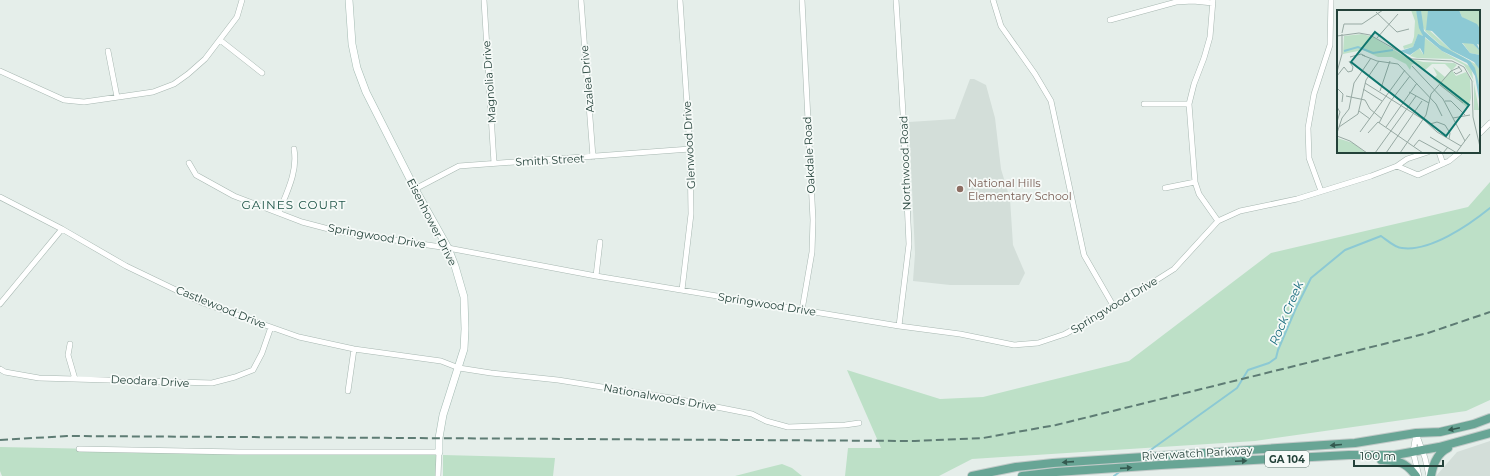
<svg xmlns="http://www.w3.org/2000/svg" width="1490" height="476" font-family="Montserrat,sans-serif">
  <style>
    .built { fill: #d3ded9 }
    .green { fill: #bde0c7 }
    .lines { fill: none; stroke-linecap: round; stroke-linejoin: round }
    .stream { stroke: #8cc9d4; stroke-width: 2 }
    .street-casing { stroke: #a7b7b1; stroke-width: 6 }
    .secondary-casing { stroke: #a3bab2; stroke-width: 8 }
    .primary-casing { stroke: #c1cac8; stroke-width: 10 }
    .street { stroke: #fff; stroke-width: 5 }
    .secondary { stroke: #fff; stroke-width: 7 }
    .primary { stroke: #68a595; stroke-width: 8 }
    .rail { stroke: #5e7c74; stroke-width: 2; stroke-dasharray: 8 4; stroke-linecap: butt }
    .oneway { fill: #345a50 }
    .education-dot { fill: #8d6e63; stroke: #f6faf8; stroke-width: 1.5 }
    .labels { text-anchor: middle; dominant-baseline: central; stroke-width: 3.5; stroke-linejoin: round; paint-order: stroke }
    .shield { fill: #f6faf8; stroke: #627872; stroke-width: 1 }
    .shield-label { font-size: 10px; font-weight: bold; fill: #234139 }
    .street-label { font-size: 11px; fill: #234139; stroke: #f6faf8 }
    .education-label { font-size: 11px; fill: #785e54; stroke: #f6faf8; text-anchor: start }
    .neighbourhood-label { font-size: 12px; letter-spacing: 1px; fill: #1e5447; stroke: #f6faf8 }
    .water-label { font-size: 12px; font-style: italic; fill: #1b6e7f; stroke: #f6faf8 }
    .inset-river { fill: none; stroke: #8cc9d4; stroke-width: 2 }
    .inset-road { fill: none; stroke: #97a9a3; stroke-width: 1 }
    .view { fill: #0f766e; fill-opacity: 0.15; stroke: #0f766e; stroke-width: 2 }
    .inset-edge { fill: none; stroke: #234139; stroke-width: 2 }
  </style>
  <rect width="100%" height="100%" fill="#e5eeea"/>
  <!-- built -->
  <path class="built" d="M 970,79 L 974,79 L 986,85 L 995,118 L 1001,169 L 1010,199 L 1013,245 L 1025,273 L 1019,285 L 950,285 L 913,281 L 915,254 L 909,122 L 955,119 Z
    M 1490,441 L 1490,476 L 1436,476 L 1457,452 Z"/>
  <!-- green -->
  <path class="green" d="M 1490,182 L 1490,400 L 1466,411 L 1255,441 L 972,459 L 939,476 L 845,476 L 848,448 L 881,448 L 847,370 L 940,399 L 983,397 L 1129,361 L 1271,253 L 1468,207 Z
    M 0,447 L 98,449 L 439,452 L 439,476 L 2,476 L 0,471 Z
    M 443,455 L 555,458 L 553,476 L 443,476 Z
    M 782,464 L 792,468 L 802,476 L 735,476 Z"/>
  <g class="lines">
    <!-- stream -->
    <path class="stream" d="M 1145,454 L 1237,388 L 1248,370 L 1269,363 L 1276,358 L 1278,350 L 1296,308 L 1311,278 L 1345,250 L 1381,236 C 1387,240 1395,248 1402,248 C 1430,252 1469,225 1490,208
      M 1114,476 L 1122,470"/>
    <!-- street casing -->
    <g class="street-casing">
      <path id="street" d="M 484,0 L 494,163
        M 581,0 L 593,157
        M 680,0 L 690,149 L 691,214 L 682,290
        M 802,0 L 813,220 L 812,252 L 802,310
        M 896,0 L 903,113 L 909,244 L 899,326
        M 993,0 L 1001,26 L 1035,74 L 1051,101 L 1084,255 L 1114,307
        M 1213,0 L 1210,37 L 1204,58 L 1194,84 L 1189,104 L 1195,182 L 1199,194 L 1218,221
        M 1110,20 L 1176,2 L 1193,1 L 1213,3
        M 220,40 L 262,73
        M 108,51 L 117,97
        M 0,71 L 64,100 L 84,102 L 153,92 L 174,84 L 188,74 L 205,59 L 237,17 L 242,0
        M 1144,104 L 1189,104
        M 1479,134 L 1490,123
        M 1439,152 L 1443,164
        M 189,163 L 196,175 L 234,196 L 302,222 L 340,232 L 448,248 L 596,276 L 899,326 L 960,334 L 1014,345 L 1038,343 L 1065,334 L 1114,307 L 1174,269 L 1218,221 L 1240,211 L 1297,199 L 1371,176 L 1397,166 L 1407,159 L 1428,152
        M 1397,166 L 1418,175 L 1449,161 L 1460,152
        M 1165,188 L 1195,182
        M 415,189 L 459,166 L 690,149
        M 1321,191 L 1309,158 L 1308,128 L 1314,94 L 1330,45 L 1331,0
        M 0,197 L 62,229 L 126,266 L 203,303 L 299,337 L 354,349 L 441,361 L 459,368 L 491,373 L 558,380 L 671,398 L 752,414 L 766,421 L 788,427 L 845,425 L 859,423
        M 279,212 C 287,192 298,171 294,149
        M 596,276 L 600,242
        M 0,304 L 62,229
        M 70,344 L 68,355 L 75,379
        M 0,369 L 5,372 L 39,378 L 212,383 L 235,377 L 253,370 L 262,353 L 271,327
        M 348,391 L 354,349
        M 1416,433 L 1425,458 L 1429,476
        M 1416,434 L 1413,452 L 1419,476
        M 79,449 L 239,452 L 439,452 L 438,476"/>
    </g>
    <!-- secondary casing -->
    <g class="secondary-casing">
      <path id="secondary" d="M 349,0 L 352,44 L 357,68 L 366,92 L 415,189 L 448,248 L 455,266 L 464,297 L 465,329 L 464,349 L 443,415 L 439,438 L 439,452"/>
    </g>
    <!-- primary casing -->
    <g class="primary-casing">
      <path id="primary" d="M 1381,460 C 1398,461 1405,461 1416,476
        M 972,476 L 1016,467 L 1053,463 L 1355,443 L 1416,433 L 1440,432 L 1474,424 L 1490,418
        M 1022,476 L 1056,472 L 1161,465 L 1349,455 L 1395,455 L 1439,447 L 1490,433
        M 1431,476 C 1433,464 1437,453 1448,448"/>
    </g>
    <!-- street -->
    <use href="#street" class="street"/>
    <!-- secondary -->
    <use href="#secondary" class="secondary"/>
    <!-- primary -->
    <use href="#primary" class="primary"/>
    <!-- rail -->
    <path class="rail" d="M 0,440 L 67,436 L 915,441 L 983,438 L 1056,425 L 1428,333 L 1490,312"/>
  </g>
  <!-- one-way arrows -->
  <defs><path id="oneway-solid" d="M-6-.8H1V-3.2L6.5 0L1 3.2V.8H-6Z"/></defs>
  <g class="oneway">
    <use href="#oneway-solid" transform="translate(1454 429) rotate(168)"/>
    <use href="#oneway-solid" transform="translate(1336 445) rotate(175)"/>
    <use href="#oneway-solid" transform="translate(1241 461) rotate(-3)"/>
    <use href="#oneway-solid" transform="translate(1068 462) rotate(176)"/>
    <use href="#oneway-solid" transform="translate(1126 468) rotate(-4)"/>
  </g>
  <!-- markers -->
  <circle class="education-dot" cx="960" cy="189" r="4"/>
  <g class="labels">
    <!-- shield labels -->
    <rect class="shield" x="1265" y="451" width="44" height="16" rx="3"/>
    <g class="shield-label">
      <text x="1287" y="459">GA 104</text>
    </g>
    <!-- street labels -->
    <g class="street-label">
      <text transform="translate(587 79) rotate(-95)">Azalea Drive</text>
      <text transform="translate(489 82) rotate(-94)">Magnolia Drive</text>
      <text transform="translate(689 145) rotate(-93)">Glenwood Drive</text>
      <text transform="translate(809 155) rotate(-93)">Oakdale Road</text>
      <text transform="translate(550 160) rotate(-3)">Smith Street</text>
      <text transform="translate(905 163) rotate(-92)">Northwood Road</text>
      <text transform="translate(432 222) rotate(63)">Eisenhower Drive</text>
      <text transform="translate(377 236) rotate(10)">Springwood Drive</text>
      <text transform="translate(767 304) rotate(9)">Springwood Drive</text>
      <text transform="translate(1114 305) rotate(-31)">Springwood Drive</text>
      <text transform="translate(221 307) rotate(22)">Castlewood Drive</text>
      <text transform="translate(150 381) rotate(3)">Deodara Drive</text>
      <text transform="translate(660 397) rotate(10)">Nationalwoods Drive</text>
      <text transform="translate(1197 453) rotate(-3)">Riverwatch Parkway</text>
    </g>
    <!-- education labels -->
    <g class="education-label">
      <text x="968" y="183">National Hills<tspan x="968" dy="13">Elementary School</tspan></text>
    </g>
    <!-- neighbourhood labels -->
    <g class="neighbourhood-label">
      <text x="294" y="204">GAINES COURT</text>
    </g>
    <!-- water labels -->
    <g class="water-label">
      <text transform="translate(1286 313) rotate(-67)">Rock Creek</text>
    </g>
  </g>
  <!-- overview -->
  <g transform="translate(1337 10)">
    <rect width="143" height="143" fill="#e5eeea"/>
    <path d="M 74,0 L 79,0 L 86,26 L 81,25 L 76,37 L 67,39 L 66,36 L 75,33 L 77,27 L 78,11 ZM 84,0 L 91,0 L 91,19 L 114,40 L 140,55 L 143,60 L 143,79 L 136,55 L 108,39 L 89,22 L 85,16 ZM 122,0 L 143,0 L 143,19 L 125,7 ZM 25,24 L 36,27 L 70,48 L 86,52 L 117,53 L 120,55 L 115,60 L 119,66 L 129,62 L 125,56 L 133,68 L 134,88 L 131,98 L 96,69 L 100,65 L 96,57 L 108,67 L 114,60 L 108,54 L 95,54 L 87,61 L 79,54 L 75,54 L 73,60 L 69,54 L 55,47 L 41,47 L 26,40 L 6,44 L 7,26 ZM 87,27 L 105,41 L 134,57 L 142,100 L 137,100 L 137,71 L 127,55 L 115,49 L 80,48 L 73,46 L 82,38 L 86,44 ZM 125,32 L 136,34 L 143,41 L 143,45 L 133,43 ZM 0,128 L 16,133 L 29,143 L 0,143 Z" fill="#bde0c7"/>
    <path d="M 79,0 L 84,0 L 87,21 L 103,35 L 133,51 L 138,58 L 143,79 L 143,121 L 143,95 L 138,66 L 130,53 L 105,41 L 88,27 L 87,45 L 83,38 L 73,45 L 63,41 L 76,37 L 81,24 L 86,26 L 82,18 ZM 91,0 L 122,0 L 125,7 L 140,14 L 143,19 L 143,35 L 140,34 L 143,41 L 136,34 L 125,33 L 133,43 L 143,45 L 143,60 L 137,52 L 114,40 L 95,21 L 89,20 Z" fill="#8cc9d4"/>
    <path class="inset-river" d="M 7,41 L 21,37 L 36,43 L 56,40"/>
    <path class="inset-road" d="M 39,2 L 60,22M 60,22 L 72,19M 5,23 L 7,14 L 25,14 L 46,0M 0,26 L 22,23 L 33,25 L 75,49 L 115,51 L 127,57 L 135,71 L 136,107 L 143,137M 40,28 L 61,4M 25,45 L 40,51 L 61,54 L 99,94 L 105,106M 13,47 L 24,44 L 28,46M 75,56 L 106,89 L 128,131M 0,62 L 5,44 L 5,24M 117,62 L 119,64 L 125,61 L 121,56M 0,66 L 7,57 L 11,62 L 15,61 L 16,57 L 12,51M 28,73 L 87,110 L 100,122 L 124,136M 103,75 L 126,93M 0,78 L 6,84 L 5,92M 26,79 L 45,91M 43,81 L 53,51M 72,82 L 92,93M 9,86 L 28,90 L 33,99 L 45,109M 108,91 L 114,91 L 128,105M 0,97 L 3,102 L 0,112M 22,101 L 33,109M 116,108 L 133,105M 42,113 L 53,92 L 73,66M 93,114 L 100,112 L 108,115 L 113,123 L 112,129M 2,117 L 21,104 L 29,70 L 42,51M 49,117 L 80,73M 23,122 L 68,60M 0,123 L 5,108 L 12,99 L 17,73 L 34,48M 31,123 L 41,112 L 86,143M 0,126 L 13,131 L 30,143M 93,127 L 120,143M 77,136 L 82,130 L 106,143 L 111,137M 38,143 L 79,86M 49,143 L 85,91M 63,143 L 89,105 L 94,84 L 114,61 L 123,57M 119,143 L 133,124"/>
    <path class="view" d="M 38,22 L 132,95 L 109,126 L 14,52 Z"/>
    <rect width="143" height="143" class="inset-edge"/>
  </g>
  <!-- scale -->
  <path d="M1354 460v6h89v-6" fill="none" stroke="#234139" stroke-width="2"/>
  <text x="1360" y="460" font-size="12" fill="#234139" stroke="#f6faf8" stroke-width="3" paint-order="stroke">100 m</text>
</svg>
